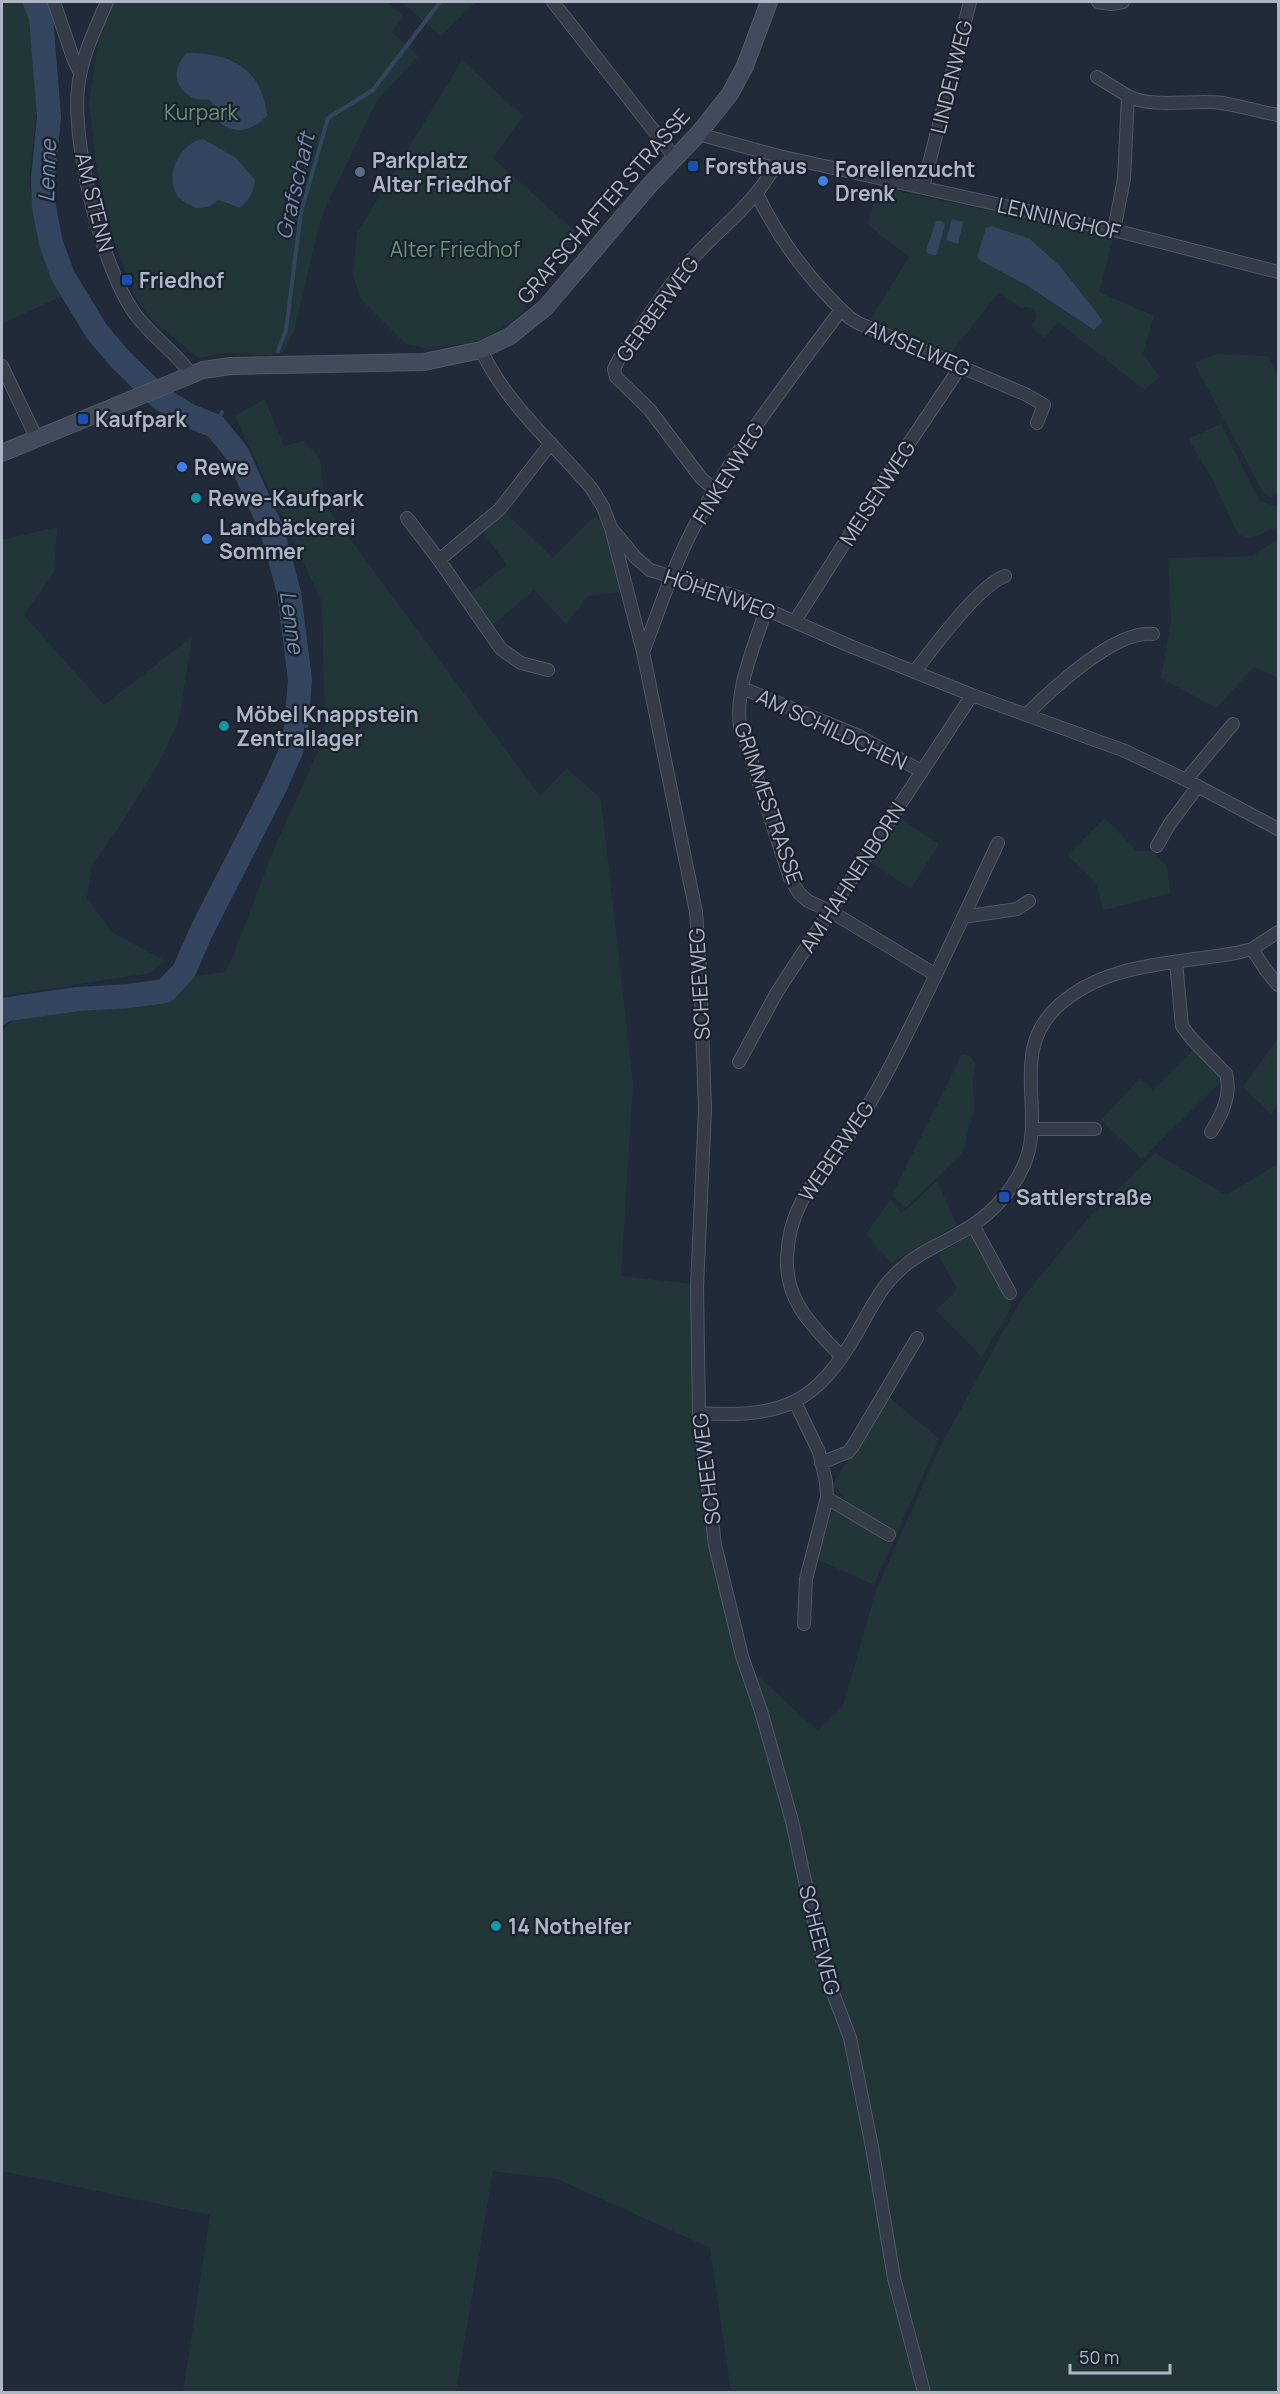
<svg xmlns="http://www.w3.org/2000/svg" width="1280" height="2394" font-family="Manrope,sans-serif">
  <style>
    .green { fill: #223639; fill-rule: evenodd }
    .water { fill: #34455f }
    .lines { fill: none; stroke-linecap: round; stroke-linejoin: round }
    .stream { stroke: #34455f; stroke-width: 4 }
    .canal { stroke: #34455f; stroke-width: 14 }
    .river { stroke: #34455f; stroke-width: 24 }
    .street-casing { stroke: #515966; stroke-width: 14 }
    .secondary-casing { stroke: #515966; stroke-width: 18 }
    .street { stroke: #343c48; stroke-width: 12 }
    .secondary { stroke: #424b5b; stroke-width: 16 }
    .transit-dot { fill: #1a4fb4; stroke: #19212d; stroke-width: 2 }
    .service-dot { fill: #5c6f8a; stroke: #19212d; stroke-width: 2 }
    .shop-dot { fill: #3f7fe0; stroke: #19212d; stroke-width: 2 }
    .culture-dot { fill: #0f9aa8; stroke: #19212d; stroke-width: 2 }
    .labels { text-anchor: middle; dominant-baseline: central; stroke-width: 4.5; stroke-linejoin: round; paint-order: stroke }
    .street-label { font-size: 21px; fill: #aeb6c5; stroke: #19212d }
    .park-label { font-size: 21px; fill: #669572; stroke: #19212d }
    .poi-label { font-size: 21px; font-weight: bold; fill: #aeb6c5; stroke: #19212d; text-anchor: start }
    .water-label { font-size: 22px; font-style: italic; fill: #768dad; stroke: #19212d }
  </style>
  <rect width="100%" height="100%" fill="#202a38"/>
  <!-- green -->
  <path class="green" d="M 2,2 L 24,2 L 42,60 L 29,184 L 40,247 L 62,296 L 2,324 Z
    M 112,2 L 387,2 L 404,17 L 392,32 L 418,56 L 376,102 L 321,218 L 294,331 L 283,352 L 272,355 L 224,353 L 199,358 L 154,322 L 137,301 L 114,242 L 96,164 L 89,103 L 100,32 Z
    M 401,2 L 476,2 L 441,36 Z
    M 462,60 L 523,116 L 493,158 L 577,233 L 522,312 L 511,322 L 485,338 L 469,343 L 425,348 L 406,344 L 360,298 L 353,274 L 357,233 Z
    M 878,187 L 1113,237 L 1099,292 L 1154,316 L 1143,354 L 1160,377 L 1145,390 L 1058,322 L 1044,338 L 1031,326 L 1038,315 L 1029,307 L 1020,308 L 999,292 L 950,354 L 870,320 L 909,257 L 867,224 ZM 1030,239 L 1060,266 L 1103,321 L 1094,330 L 1026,285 L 981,261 Z
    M 1217,354 L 1268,356 L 1278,376 L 1278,493 L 1271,498 L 1263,492 L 1194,363 Z
    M 265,399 L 284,446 L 304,441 L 320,458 L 325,505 L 540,796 L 567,768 L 601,799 L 633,1083 L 621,1276 L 691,1284 L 704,1480 L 748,1667 L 818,1731 L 843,1706 L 876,1590 L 942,1443 L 1020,1301 L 1091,1215 L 1155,1153 L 1226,1195 L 1278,1164 L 1278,2392 L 731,2392 L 710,2248 L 557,2179 L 493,2171 L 456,2392 L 183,2392 L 210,2215 L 2,2171 L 2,1031 L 33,1000 L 223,972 L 230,964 L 273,851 L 325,736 L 322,602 L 235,416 Z
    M 1221,424 L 1260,501 L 1275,506 L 1278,504 L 1278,527 L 1249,539 L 1238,534 L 1211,477 L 1188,439 Z
    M 506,513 L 553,558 L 595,516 L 604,525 L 622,592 L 588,596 L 566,624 L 534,590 L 492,625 L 469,594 L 507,565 L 483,532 Z
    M 57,527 L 54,573 L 24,615 L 104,705 L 192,637 L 179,720 L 160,761 L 118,829 L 92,865 L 87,898 L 112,932 L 165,961 L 150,973 L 2,996 L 2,540 Z
    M 1278,539 L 1278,678 L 1254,667 L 1216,708 L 1161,678 L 1171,620 L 1168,558 L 1252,556 Z
    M 898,817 L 939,844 L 911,889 L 870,862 Z
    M 1105,818 L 1137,851 L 1152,851 L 1167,866 L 1170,893 L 1103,910 L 1096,882 L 1067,855 Z
    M 1278,1038 L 1278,1105 L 1271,1114 L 1243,1087 Z
    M 1194,1049 L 1224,1079 L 1142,1159 L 1101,1120 L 1140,1078 L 1153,1090 Z
    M 962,1054 L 971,1057 L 975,1063 L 973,1081 L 974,1108 L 963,1152 L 906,1208 L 892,1195 Z
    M 937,1181 L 957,1225 L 891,1263 L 866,1234 L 890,1200 L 902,1213 Z
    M 972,1234 L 1012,1306 L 982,1357 L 936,1311 L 957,1289 L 938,1254 Z
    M 888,1396 L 939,1439 L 874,1585 L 816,1559 L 832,1512 L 849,1504 L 833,1484 Z"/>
  <!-- water -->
  <path class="water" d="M 187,53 C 231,53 262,68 267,116 C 249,134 231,135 212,116 L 214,105 L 210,100 C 205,99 201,100 196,99 C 173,90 171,69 187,53 Z
    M 203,139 L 236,158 L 255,180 C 254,192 249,200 240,208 L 219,200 L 208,207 L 196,208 C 190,205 181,201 177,195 C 164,175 181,142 203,139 Z
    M 952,219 L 963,222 L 958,244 L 946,240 Z
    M 936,221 L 942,221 L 945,224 L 937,254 L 935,255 L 928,254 L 926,250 Z
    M 991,226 L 1030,239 L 1060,266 L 1103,321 L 1094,330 L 1026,285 L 981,261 L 977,257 L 986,228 Z"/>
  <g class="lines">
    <!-- stream -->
    <path class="stream" d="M 278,351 L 286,330 L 301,212 L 328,118 L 373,90 L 440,2
      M 215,426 L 222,412"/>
    <!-- canal -->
    <path class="canal" d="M 2,1018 L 12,1009"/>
    <!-- river -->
    <path class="river" d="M 2,1010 L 78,999 L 129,996 L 165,991 L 184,971 L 202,930 L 275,787 L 291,751 L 296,728 L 300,680 L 289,593 L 279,555 L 271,528 L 237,453 L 215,426 L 190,416 L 160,398 L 121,360 L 97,332 L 63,276 L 51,243 L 44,207 L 43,179 L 49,117 L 41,17 L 35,2"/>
    <!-- street casing -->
    <g class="street-casing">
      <path id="street" d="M 54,2 L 73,58 L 80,73
        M 107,2 C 95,29 81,58 78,88 C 72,144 101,264 133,311 C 149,335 174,350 191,374
        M 553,2 L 676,159
        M 1098,2 L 1111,4 L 1123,2
        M 1097,77 L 1128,96
        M 698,134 L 779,156 L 1114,230 L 1278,272
        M 923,187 L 970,2
        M 757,194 C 780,242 811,282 850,318 L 858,323 L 1027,395 L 1044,405 L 1037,423
        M 1114,230 L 1124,179 L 1128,96 C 1153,109 1194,99 1222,103 C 1241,106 1260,112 1278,115
        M 481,350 C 507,405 554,444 592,489 L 603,507 L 611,528 L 636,558 L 650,570 L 738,597 L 850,646 L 972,695 L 1125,751 L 1186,780 L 1278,829
        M 2,366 L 37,439
        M 715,490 L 701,478 L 649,409 L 616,377 L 614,369 L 619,359 C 643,324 665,289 693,258 C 723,225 763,197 779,156
        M 407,518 L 439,560 L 500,509 L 551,443
        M 611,528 L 643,652 L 696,912 L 700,969 L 705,1109 L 697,1287 L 699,1413 L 715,1545 L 742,1656 L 761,1711 L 792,1821 L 824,1969 L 850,2038 L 872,2147 L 894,2278 L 924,2392
        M 439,560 L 501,649 L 521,663 L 548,670
        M 766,609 C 755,646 735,687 740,726 L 790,878 L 799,893 L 808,901 L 830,911 L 936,975
        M 795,621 L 887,476 L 961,366
        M 643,652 C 659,611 672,569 693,529 C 732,452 789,380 841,310
        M 915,671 C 934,647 978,586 1005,576
        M 742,688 L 859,736 L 921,771
        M 1026,715 C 1052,689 1116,629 1153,634
        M 1186,780 L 1233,724
        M 1157,846 L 1169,825 L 1198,786
        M 963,917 L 1017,909 L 1029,901
        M 1252,949 L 1265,969 L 1278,985
        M 1176,962 L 1182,1026 L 1191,1038 L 1226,1074 C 1232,1094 1222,1115 1211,1132
        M 739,1062 L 777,992 L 972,695
        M 1033,1129 L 1095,1129
        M 973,1225 L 1010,1293
        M 842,1357 C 814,1327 785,1303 787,1257 C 789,1206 815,1180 844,1142 C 859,1121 873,1099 885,1076 C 926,1000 961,921 998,843
        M 795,1402 L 819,1452 L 826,1482 L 827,1498 L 806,1579 L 804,1624
        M 699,1413 C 782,1418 816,1405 858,1331 C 871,1308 882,1285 902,1268 C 917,1254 937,1246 956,1235 C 985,1220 1010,1196 1024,1165 C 1047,1112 1008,1053 1057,1007 C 1105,962 1175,964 1236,953 L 1252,949 L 1278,932
        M 821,1463 L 848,1452 L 853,1446 L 917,1338
        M 827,1498 L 889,1535"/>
    </g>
    <!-- secondary casing -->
    <g class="secondary-casing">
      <path id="secondary" d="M 2,453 L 203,370 L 231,366 L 424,362 L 481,350 L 510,336 L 545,308 L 648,187 L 698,134 L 730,94 L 745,66 L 769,2"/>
    </g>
    <!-- street -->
    <use href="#street" class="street"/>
    <!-- secondary -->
    <use href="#secondary" class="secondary"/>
  </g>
  <!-- markers -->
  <g class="transit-dot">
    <rect x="687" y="160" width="12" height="12" rx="3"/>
    <rect x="121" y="274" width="12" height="12" rx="3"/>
    <rect x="77" y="413" width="12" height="12" rx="3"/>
    <rect x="998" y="1191" width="12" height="12" rx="3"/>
  </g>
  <circle class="service-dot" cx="360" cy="172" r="6"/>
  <g class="shop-dot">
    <circle cx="823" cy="181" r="6"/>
    <circle cx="182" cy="467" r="6"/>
    <circle cx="207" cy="539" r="6"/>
  </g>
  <g class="culture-dot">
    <circle cx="196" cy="498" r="6"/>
    <circle cx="224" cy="726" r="6"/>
    <circle cx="496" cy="1926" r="6"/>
  </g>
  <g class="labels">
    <!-- street labels -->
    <g class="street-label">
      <text transform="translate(951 77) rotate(-76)">LINDENWEG</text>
      <text transform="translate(95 202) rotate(76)">AM STENN</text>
      <text transform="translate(603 206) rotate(-49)">GRAFSCHAFTER STRASSE</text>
      <text transform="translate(1059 218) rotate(13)">LENNINGHOF</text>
      <text transform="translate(657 309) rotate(-54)">GERBERWEG</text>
      <text transform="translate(918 348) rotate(23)">AMSELWEG</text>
      <text transform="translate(728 473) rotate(-58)">FINKENWEG</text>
      <text transform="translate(877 493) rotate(-57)">MEISENWEG</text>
      <text transform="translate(720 594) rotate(19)">HÖHENWEG</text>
      <text transform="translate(832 729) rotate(25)">AM SCHILDCHEN</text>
      <text transform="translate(769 803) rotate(71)">GRIMMESTRASSE</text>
      <text transform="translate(852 877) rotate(-57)">AM HAHNENBORN</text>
      <text transform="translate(699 984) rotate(-93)">SCHEEWEG</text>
      <text transform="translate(836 1151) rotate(-56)">WEBERWEG</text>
      <text transform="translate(706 1469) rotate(-97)">SCHEEWEG</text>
      <text transform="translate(820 1940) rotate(76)">SCHEEWEG</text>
    </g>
    <!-- park labels -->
    <g class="park-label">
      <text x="201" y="112">Kurpark</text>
      <text x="455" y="249">Alter Friedhof</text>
    </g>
    <!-- poi labels -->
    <g class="poi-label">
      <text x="372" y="160">Parkplatz<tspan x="372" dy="24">Alter Friedhof</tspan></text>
      <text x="705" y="166">Forsthaus</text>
      <text x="835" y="169">Forellenzucht<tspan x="835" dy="24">Drenk</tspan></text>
      <text x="139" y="280">Friedhof</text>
      <text x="95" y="419">Kaufpark</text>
      <text x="194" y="467">Rewe</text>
      <text x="208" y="498">Rewe-Kaufpark</text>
      <text x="219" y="527">Landbäckerei<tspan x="219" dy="24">Sommer</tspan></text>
      <text x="236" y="714">Möbel Knappstein<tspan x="236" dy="24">Zentrallager</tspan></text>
      <text x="1016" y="1197">Sattlerstraße</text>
      <text x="508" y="1926">14 Nothelfer</text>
    </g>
    <!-- water labels -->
    <g class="water-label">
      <text transform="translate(47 171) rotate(-88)">Lenne</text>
      <text transform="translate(295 186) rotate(-77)">Grafschaft</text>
      <text transform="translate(292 622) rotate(82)">Lenne</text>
    </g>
  </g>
  <!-- border -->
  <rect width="1280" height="2394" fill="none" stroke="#aeb6c5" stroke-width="6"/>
  <!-- scale -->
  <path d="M1070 2364v9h100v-9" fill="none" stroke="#aeb6c5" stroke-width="3"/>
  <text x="1079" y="2364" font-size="18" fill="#aeb6c5" stroke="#19212d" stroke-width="4.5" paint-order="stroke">50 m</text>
</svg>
